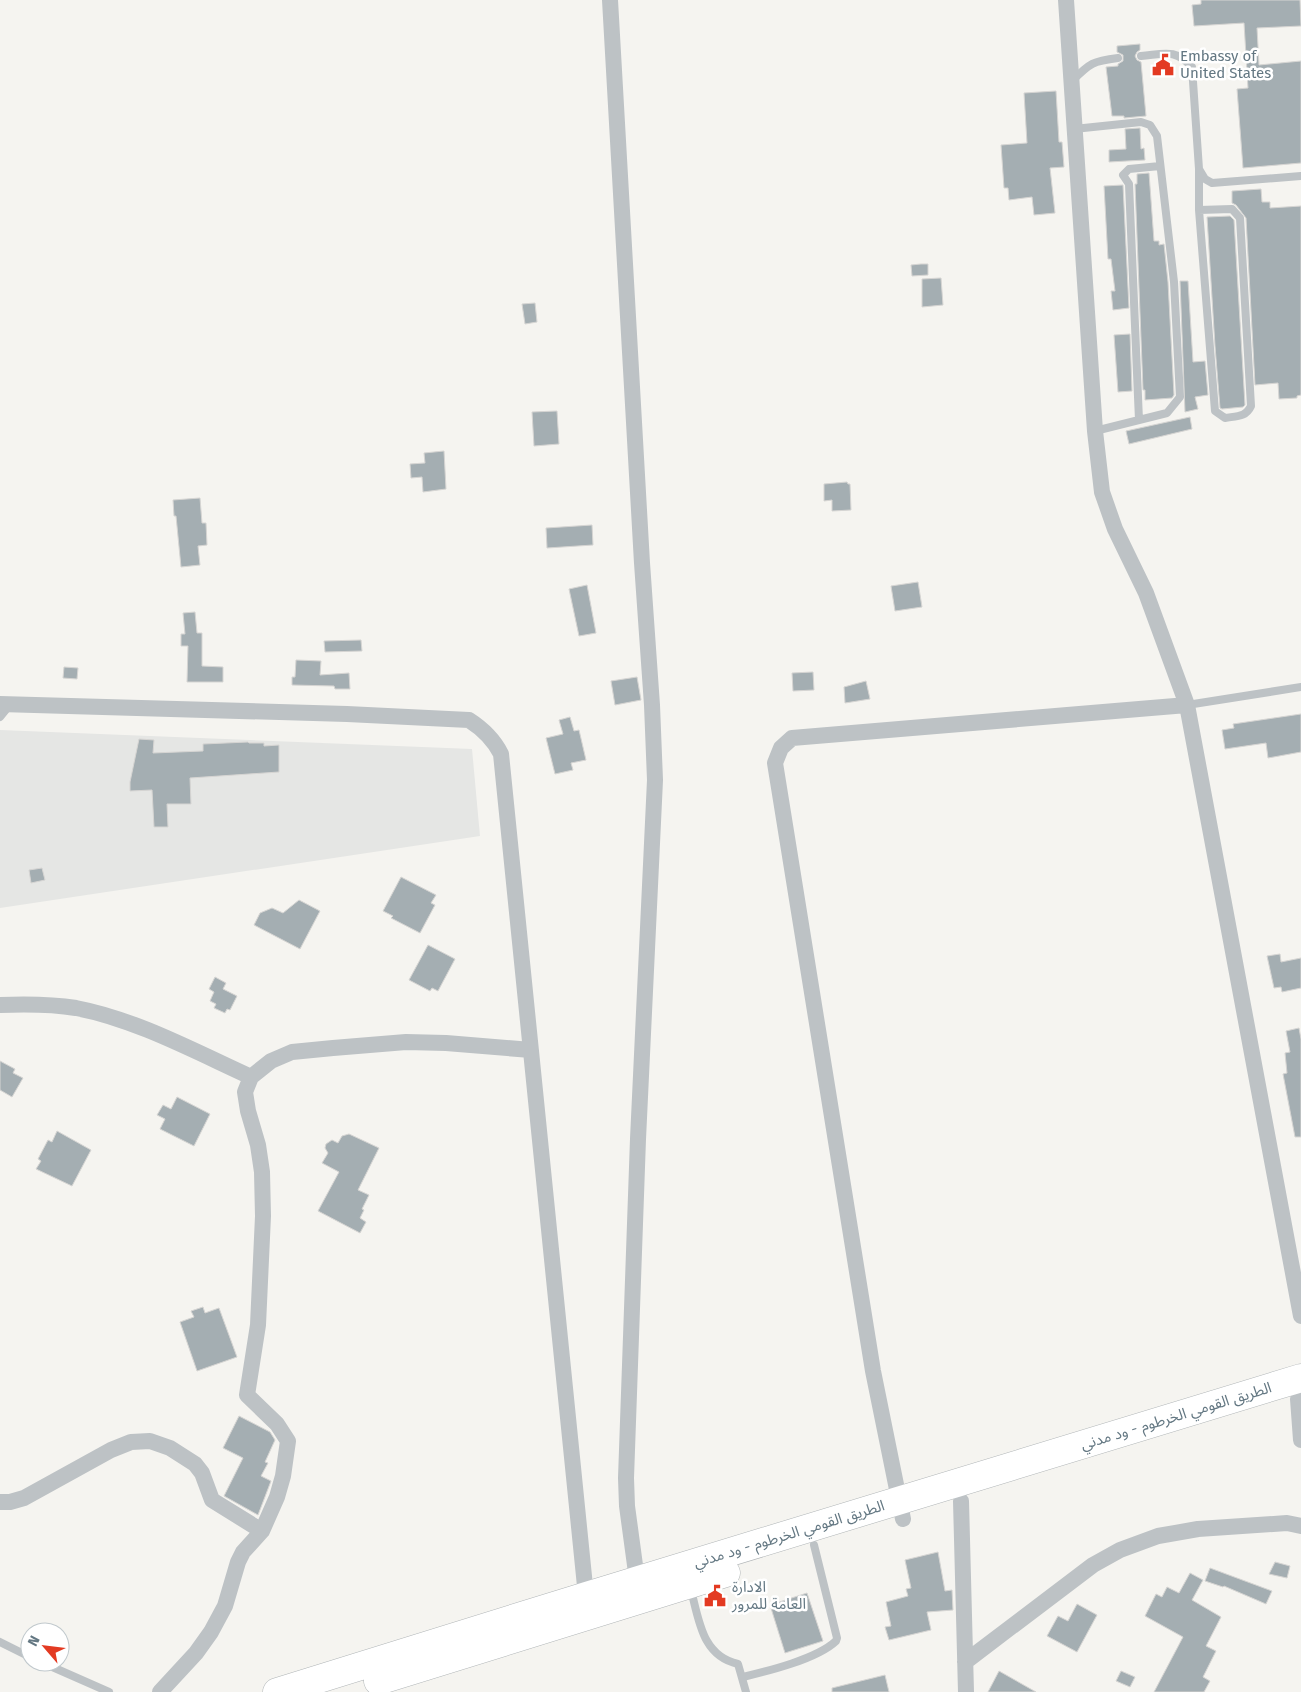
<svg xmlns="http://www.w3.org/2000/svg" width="1301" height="1692" font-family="'Fira Sans','Noto Sans Arabic',sans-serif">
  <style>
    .built { fill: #e5e6e4 }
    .building { fill: #a4aeb2; stroke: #d6d5d3 }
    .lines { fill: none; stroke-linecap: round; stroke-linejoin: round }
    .highway-casing { stroke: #b0b5b7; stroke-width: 29 }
    .lane { stroke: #bdc2c5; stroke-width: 8 }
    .street { stroke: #bdc2c5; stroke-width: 16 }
    .highway { stroke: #fff; stroke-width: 28 }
    .labels { text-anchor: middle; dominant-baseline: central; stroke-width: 5; stroke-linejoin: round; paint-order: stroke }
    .poi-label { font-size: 15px; fill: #637782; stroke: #fff; text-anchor: start }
    .street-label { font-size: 15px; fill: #637782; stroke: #fff }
  </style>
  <rect width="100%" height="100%" fill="#f5f4f0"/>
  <!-- built -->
  <path class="built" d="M 0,730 L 472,749 L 480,836 L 0,908 Z"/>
  <!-- building -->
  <path class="building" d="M 1201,0 L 1300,0 L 1301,26 L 1257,28 L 1259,65 L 1301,61 L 1301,163 L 1243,168 L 1237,89 L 1248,88 L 1244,23 L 1194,26 L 1192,5 L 1201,4 Z
    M 1140,44 L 1140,50 L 1137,52 L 1135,56 L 1137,60 L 1141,62 L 1146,116 L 1124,118 L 1124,116 L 1112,116 L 1106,67 L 1118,66 L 1118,64 L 1123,61 L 1123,55 L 1117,52 L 1117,46 Z
    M 1056,91 L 1059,142 L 1062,142 L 1064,167 L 1050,168 L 1055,213 L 1034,215 L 1032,197 L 1009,200 L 1008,188 L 1004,188 L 1001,145 L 1027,143 L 1024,93 Z
    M 1140,128 L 1141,149 L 1144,148 L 1145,160 L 1109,162 L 1109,150 L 1126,149 L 1125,129 Z
    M 1149,173 L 1154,241 L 1159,241 L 1159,245 L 1164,244 L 1168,282 L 1174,395 L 1172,398 L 1145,400 L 1145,390 L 1143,390 L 1135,184 L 1137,184 L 1137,174 Z
    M 1123,185 L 1129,308 L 1113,310 L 1111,291 L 1115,291 L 1111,259 L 1108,259 L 1104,186 Z
    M 1261,189 L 1262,202 L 1270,202 L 1270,208 L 1301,206 L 1301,395 L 1297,396 L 1297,398 L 1279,399 L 1278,383 L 1255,385 L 1246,218 L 1236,205 L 1232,203 L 1232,191 Z
    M 1230,216 L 1234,220 L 1245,405 L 1243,407 L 1222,409 L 1220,408 L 1215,346 L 1207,217 Z
    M 921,264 L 928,264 L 928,275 L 912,276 L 911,265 Z
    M 941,278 L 943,305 L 922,307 L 922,279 Z
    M 1180,281 L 1188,281 L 1193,362 L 1205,361 L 1208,395 L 1195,397 L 1198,409 L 1185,412 Z
    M 535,303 L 537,322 L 525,324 L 522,304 Z
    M 1130,334 L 1132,391 L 1118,392 L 1114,335 Z
    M 557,411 L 559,444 L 534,446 L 532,412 Z
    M 1190,417 L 1192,429 L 1129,444 L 1126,431 Z
    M 444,451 L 446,489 L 423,492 L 422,477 L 411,478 L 410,464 L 425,463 L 424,453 Z
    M 847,482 L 848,484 L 850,484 L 851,510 L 832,511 L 832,500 L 824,501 L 824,484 Z
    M 200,498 L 202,523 L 206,523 L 207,545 L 198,546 L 200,565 L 181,567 L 176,516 L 174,516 L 173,500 Z
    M 592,525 L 593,545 L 547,548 L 546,528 Z
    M 918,582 L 922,607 L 895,611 L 891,586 Z
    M 587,585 L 596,633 L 579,636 L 569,589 Z
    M 195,612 L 197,633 L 202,633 L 202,666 L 223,667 L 223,682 L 187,682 L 188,646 L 181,646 L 181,634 L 185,634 L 183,613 Z
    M 361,640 L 362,651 L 325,652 L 324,641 Z
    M 296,660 L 321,661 L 320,675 L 349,673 L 350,689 L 335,689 L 334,686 L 292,685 L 292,677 L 295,677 Z
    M 64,667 L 78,668 L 77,679 L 63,678 Z
    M 813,672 L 814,690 L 793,691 L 792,673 Z
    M 637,677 L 641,700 L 615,705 L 611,681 Z
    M 866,681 L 870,699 L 845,703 L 844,687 Z
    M 1301,714 L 1301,752 L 1268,758 L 1266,743 L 1225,749 L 1222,730 L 1234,728 L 1233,724 Z
    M 570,717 L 574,731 L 579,730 L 586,760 L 571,763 L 573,770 L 555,774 L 546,738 L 563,734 L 559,720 Z
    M 139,739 L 154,740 L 153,753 L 203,751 L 203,744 L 248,742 L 249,743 L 264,743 L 264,746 L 279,745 L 279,772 L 190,778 L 191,804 L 167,804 L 168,827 L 154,827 L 152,790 L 130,791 L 130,782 Z
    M 42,868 L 45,880 L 31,883 L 29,870 Z
    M 401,877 L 436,895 L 431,903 L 435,905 L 420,933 L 391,918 L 393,916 L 383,911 Z
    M 299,900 L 320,911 L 300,949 L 254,925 L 260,913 L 272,908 L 283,913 Z
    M 428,945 L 455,959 L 438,991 L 432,988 L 430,991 L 409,980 Z
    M 1280,954 L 1281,962 L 1301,958 L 1301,988 L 1282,992 L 1281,987 L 1274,988 L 1267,956 Z
    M 215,977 L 226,983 L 223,989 L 237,996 L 230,1010 L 227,1009 L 225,1013 L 214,1008 L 216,1004 L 210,1001 L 214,992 L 209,989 Z
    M 1299,1028 L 1301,1039 L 1301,1137 L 1295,1137 L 1283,1074 L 1287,1073 L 1285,1053 L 1290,1052 L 1286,1031 Z
    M 0,1061 L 15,1069 L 13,1073 L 23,1078 L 12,1097 L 0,1090 Z
    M 177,1097 L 210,1114 L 194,1146 L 160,1129 L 165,1119 L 157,1115 L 163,1105 L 171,1109 Z
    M 57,1131 L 91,1150 L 72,1186 L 36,1169 L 41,1161 L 38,1159 L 48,1140 L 52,1142 Z
    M 349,1134 L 379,1148 L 358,1190 L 369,1195 L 362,1209 L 364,1210 L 360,1218 L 366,1222 L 360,1233 L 318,1211 L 339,1172 L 322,1163 L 328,1153 L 325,1148 L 326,1144 L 332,1140 L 338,1143 L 342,1136 Z
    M 203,1307 L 205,1313 L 219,1308 L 237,1357 L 197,1371 L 180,1322 L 194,1317 L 191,1311 Z
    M 239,1416 L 270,1432 L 275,1440 L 265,1462 L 268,1463 L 261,1476 L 271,1481 L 258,1515 L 224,1496 L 243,1458 L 223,1448 Z
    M 938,1552 L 945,1591 L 952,1590 L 953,1610 L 927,1612 L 931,1630 L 889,1640 L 885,1627 L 891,1626 L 886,1602 L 908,1596 L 906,1589 L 911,1588 L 905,1560 Z
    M 1275,1562 L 1290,1566 L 1287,1578 L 1269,1574 Z
    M 1210,1568 L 1272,1591 L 1266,1604 L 1224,1586 L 1223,1587 L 1205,1581 Z
    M 1190,1573 L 1203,1580 L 1192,1600 L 1221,1617 L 1206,1646 L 1216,1651 L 1203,1677 L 1210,1681 L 1204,1692 L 1154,1692 L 1183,1637 L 1145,1616 L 1156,1594 L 1162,1597 L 1167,1587 L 1179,1593 Z
    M 807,1593 L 823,1641 L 785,1653 L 770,1605 Z
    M 1077,1604 L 1097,1615 L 1077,1652 L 1047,1636 L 1058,1616 L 1068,1621 Z
    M 999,1671 L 1036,1692 L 988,1692 Z
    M 1121,1671 L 1135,1677 L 1130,1687 L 1116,1681 Z
    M 885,1675 L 889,1692 L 832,1692 L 832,1688 Z"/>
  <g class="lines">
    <!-- highway casing -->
    <g class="highway-casing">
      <path id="highway" d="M 378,1681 L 726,1573
        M 277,1692 L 586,1596 L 1301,1378"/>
    </g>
    <!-- lane -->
    <path class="lane" d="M 1141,56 C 1164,54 1175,48 1192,67 L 1199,169 L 1205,179 L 1212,183 L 1301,176
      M 1072,81 C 1090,63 1093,61 1118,58
      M 1074,129 L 1141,122 L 1150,125 L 1157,136 L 1174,282 L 1180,397 L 1167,413 L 1095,431
      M 1199,169 L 1199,210 L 1215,411 L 1225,418 C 1237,416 1246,417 1251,406 L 1240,218 L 1232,209 L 1199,210
      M 1139,420 L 1129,184 L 1123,175 L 1129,169 L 1160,166
      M 1187,705 L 1301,687
      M 0,717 L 9,706
      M 691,1590 C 699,1620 702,1656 738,1664 L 746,1692
      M 0,1642 L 30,1657
      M 41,1662 L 109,1692
      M 743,1677 C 768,1671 817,1659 836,1641 L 837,1638 L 814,1545"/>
    <!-- street -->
    <path class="street" d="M 610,0 L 642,563 L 652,705 L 655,780 L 638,1139 L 626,1478 L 627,1506 L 637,1580
      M 1066,0 L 1095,431 L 1102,492 L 1115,529 L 1146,593 L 1187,705 L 1301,1316
      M 0,704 L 347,714 L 469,720 C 483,729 494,740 501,754 L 586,1596
      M 0,1005 C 26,1004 51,1004 76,1008 C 135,1019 196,1052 251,1077
      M 1298,1399 L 1301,1440
      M 961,1501 L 966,1692
      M 0,1502 L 10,1502 L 24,1498 L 111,1450 L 131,1442 L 150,1441 L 170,1448 L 195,1464 L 202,1473 L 212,1500 L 262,1531
      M 903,1519 L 873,1371 L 775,763 L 781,748 L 792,738 L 1187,705
      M 965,1662 L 1093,1565 L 1120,1550 L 1158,1536 L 1198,1529 L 1287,1523 L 1301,1526
      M 160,1692 L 196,1653 L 211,1632 L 225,1606 L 238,1562 L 243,1552 L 262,1531 L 277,1497 L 283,1476 L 288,1441 L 277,1424 L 247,1395 L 258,1325 L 263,1216 L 262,1172 L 258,1145 L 248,1111 L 245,1092 L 251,1077 L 271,1061 L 292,1052 L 333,1048 L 406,1042 L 446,1043 L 531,1050"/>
    <!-- highway -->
    <use href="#highway" class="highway"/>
  </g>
  <!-- icons -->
  <defs>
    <g id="civic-bare" transform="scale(1.725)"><path d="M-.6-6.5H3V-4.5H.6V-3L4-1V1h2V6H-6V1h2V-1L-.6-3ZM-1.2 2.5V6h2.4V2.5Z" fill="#e33a22" stroke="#fff" stroke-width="2.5" paint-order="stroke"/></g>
  </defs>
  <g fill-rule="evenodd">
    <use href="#civic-bare" x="1163" y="65"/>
    <use href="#civic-bare" x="715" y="1596"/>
  </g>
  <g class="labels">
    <!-- poi labels -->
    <g class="poi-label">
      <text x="1180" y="56">Embassy of<tspan x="1180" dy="17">United States</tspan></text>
      <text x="732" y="1587">الادارة<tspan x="732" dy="17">العامة للمرور</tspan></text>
    </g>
    <!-- street labels -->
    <g class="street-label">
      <text transform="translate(1176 1416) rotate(-17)">الطريق القومي الخرطوم - ود مدني</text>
      <text transform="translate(789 1534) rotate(-17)">الطريق القومي الخرطوم - ود مدني</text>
    </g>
  </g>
  <!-- north arrow -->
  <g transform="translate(45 1647) rotate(298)"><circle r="24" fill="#ffffff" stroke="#c1c9cd"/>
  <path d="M0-4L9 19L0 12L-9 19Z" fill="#e33a22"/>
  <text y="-8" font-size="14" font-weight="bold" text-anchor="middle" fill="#637782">N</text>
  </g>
</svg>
